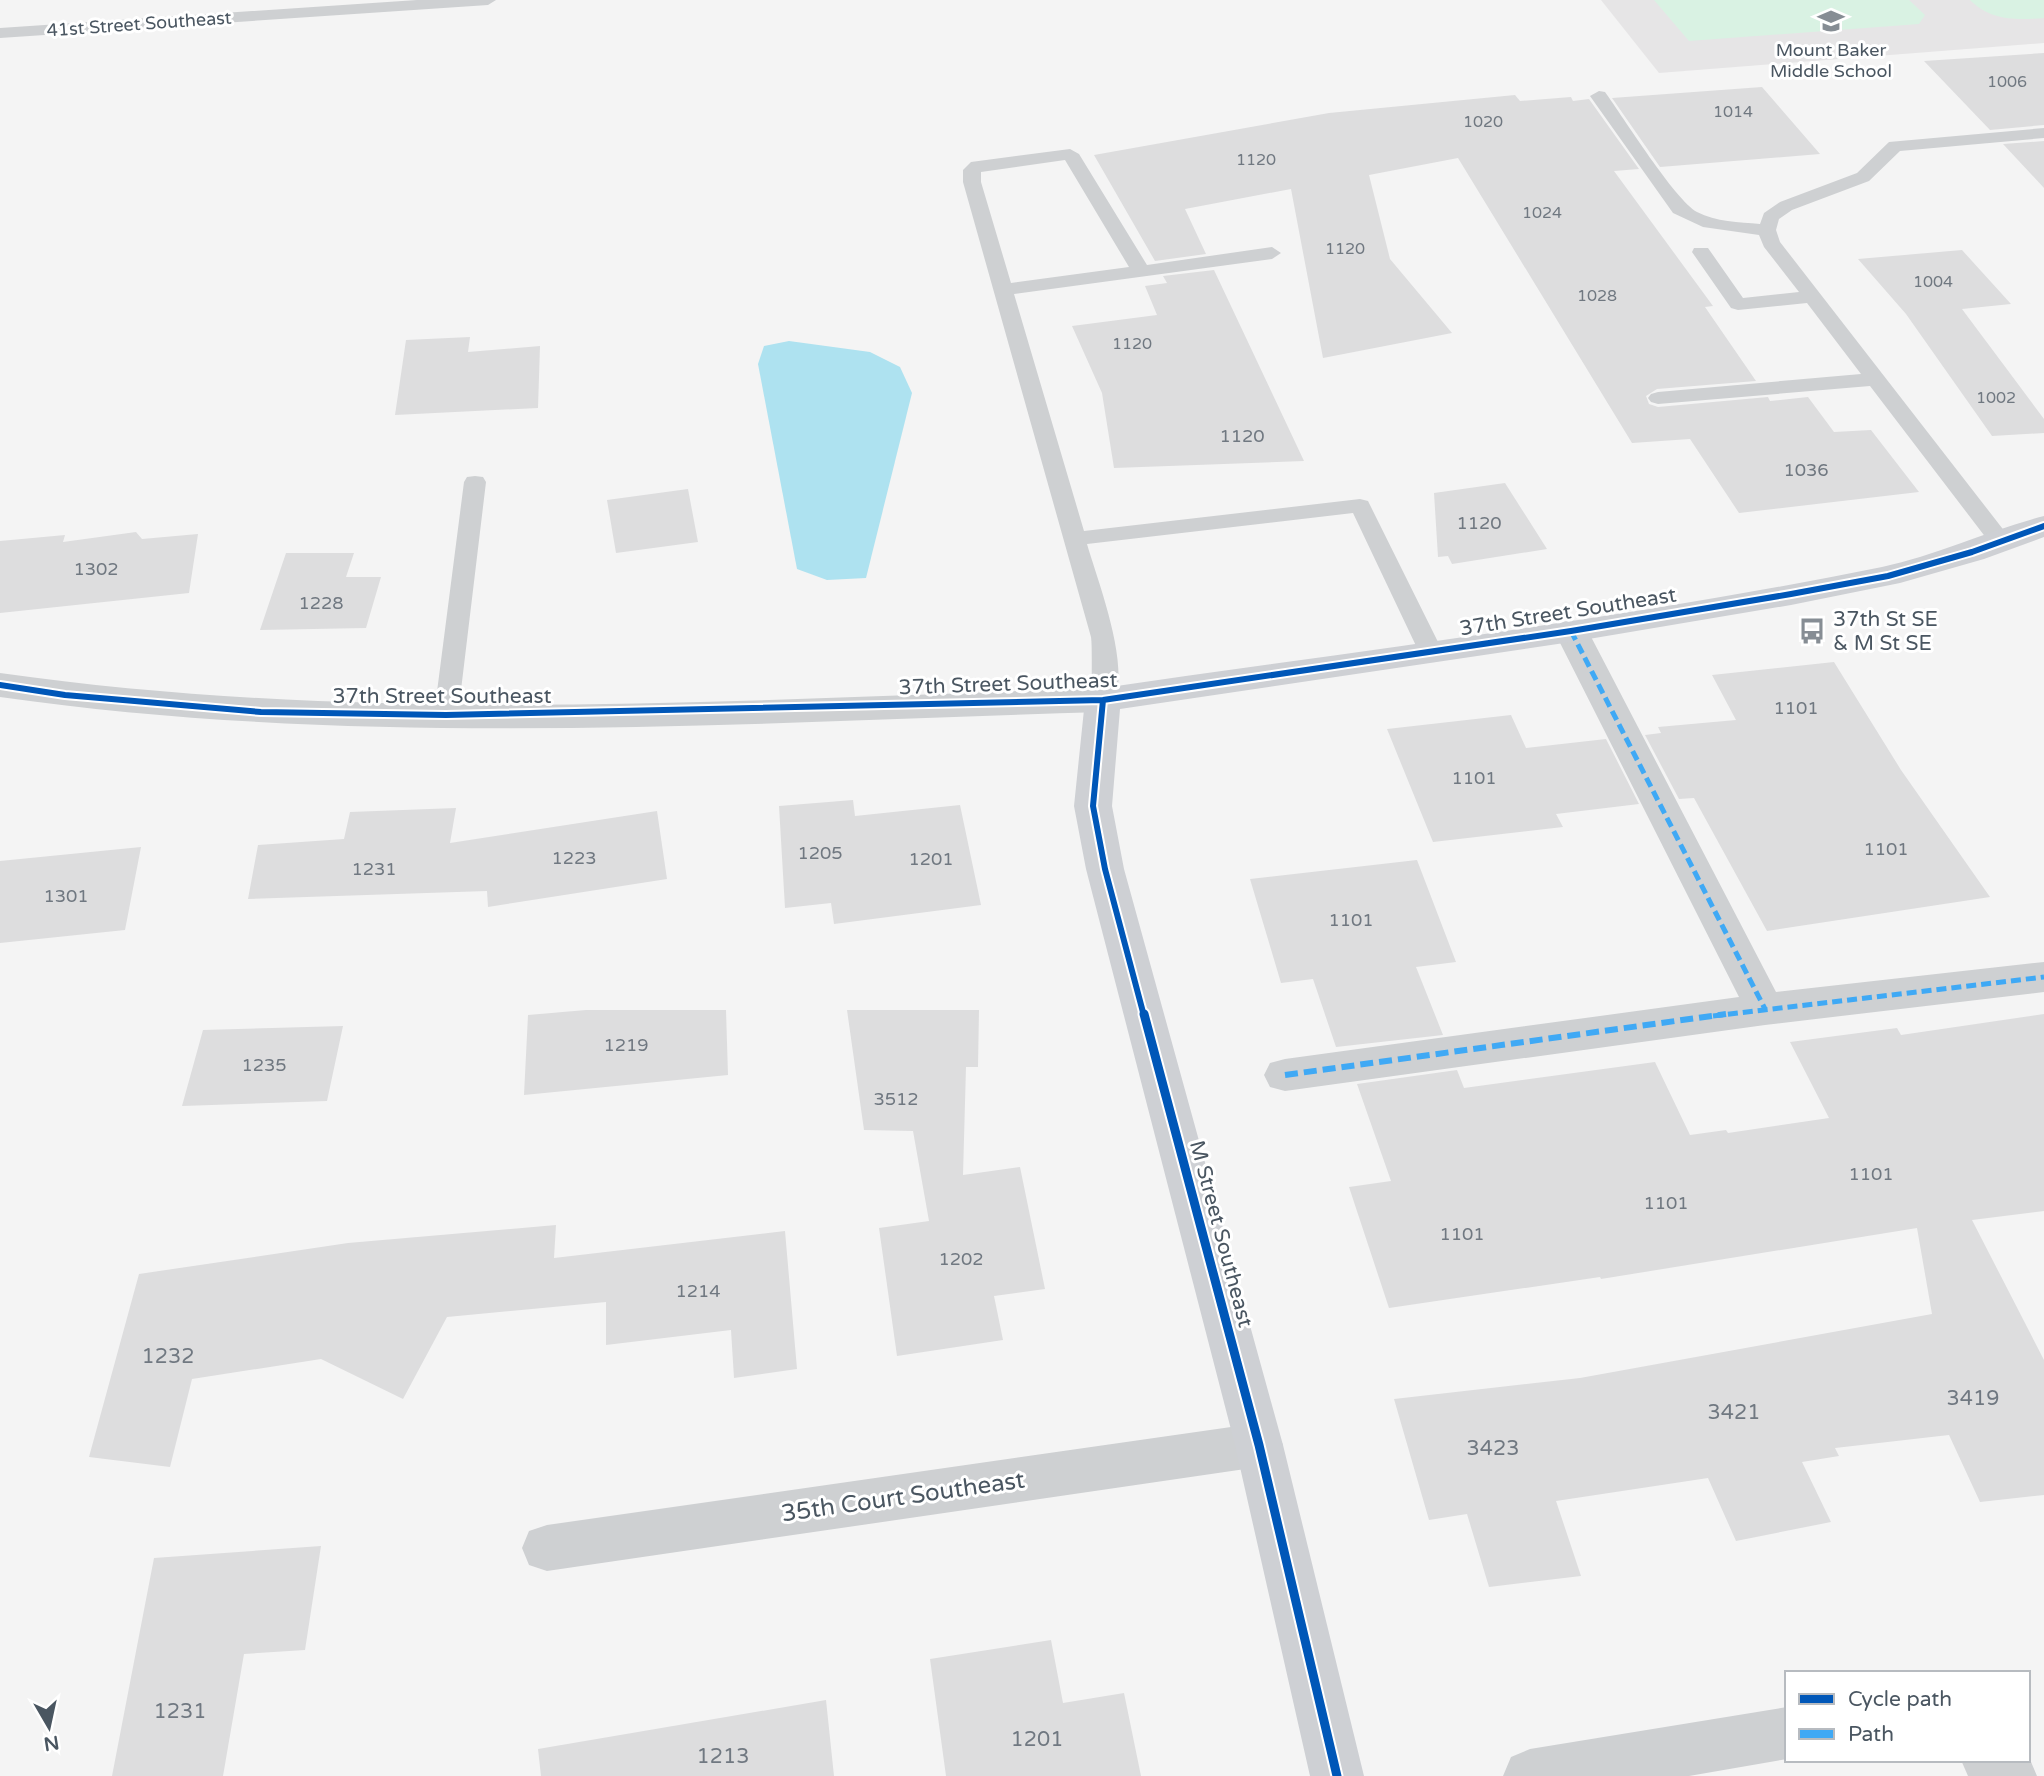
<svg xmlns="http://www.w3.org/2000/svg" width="2044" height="1776" font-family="'Varela Round',sans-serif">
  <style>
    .education { fill: #e6e5e6 }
    .green { fill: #d9f2e3 }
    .water { fill: #aee2f0 }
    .building { fill: #ddddde }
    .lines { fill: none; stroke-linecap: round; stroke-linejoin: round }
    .lane { fill: #ced0d2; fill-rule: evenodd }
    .street { fill: #ced0d2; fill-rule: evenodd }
    .secondary { fill: #ced0d4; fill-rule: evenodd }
    .quiet-far1 { stroke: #3fa9f5; stroke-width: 5; stroke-dasharray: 10 5; stroke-linecap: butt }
    .quiet { stroke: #3fa9f5; stroke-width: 6; stroke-dasharray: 13 6; stroke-linecap: butt }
    .cycleway-far1-casing { stroke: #fff; stroke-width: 10 }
    .cycleway-casing { stroke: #fff; stroke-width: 13 }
    .cycleway-far1 { stroke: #0057b8; stroke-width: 6 }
    .cycleway { stroke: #0057b8; stroke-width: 9 }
    .labels { text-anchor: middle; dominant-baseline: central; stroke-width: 6; stroke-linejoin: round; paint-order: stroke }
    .far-number-label { font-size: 16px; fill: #707881 }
    .far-street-label { font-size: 18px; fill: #4a5661; stroke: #fff }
    .far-poi-label { font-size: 18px; fill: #4a5661; stroke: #fff }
    .number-label { font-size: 18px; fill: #707881 }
    .street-label { font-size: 21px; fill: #4a5661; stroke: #fff }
    .poi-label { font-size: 21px; fill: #4a5661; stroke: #fff; text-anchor: start }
    .near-number-label { font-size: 21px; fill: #707881 }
    .near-street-label { font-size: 24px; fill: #4a5661; stroke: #fff }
  </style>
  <rect width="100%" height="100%" fill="#f4f4f4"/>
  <!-- education -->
  <path class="education" d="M 1601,0 L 2044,0 L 2044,43 L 1659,73 Z"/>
  <!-- green -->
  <path class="green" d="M 1654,0 L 1909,0 L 1925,15 L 1919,24 L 1689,41 Z
    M 1970,0 L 2044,0 L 2044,18 C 2016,20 1991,21 1970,0 Z"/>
  <!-- water -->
  <path class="water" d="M 789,341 L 870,352 L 900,367 L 912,393 L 866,578 L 827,580 L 797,569 L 758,364 L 764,346 Z"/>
  <!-- building -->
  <path class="building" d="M 2044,53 L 2044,125 L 1990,130 L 1924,61 Z
    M 1762,87 L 1820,154 L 1660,167 L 1612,98 Z
    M 1515,95 L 1520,101 L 1571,97 L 1573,101 L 1589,99 L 1639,169 L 1614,171 L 1713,306 L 1705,307 L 1756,381 L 1657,389 L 1646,396 L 1649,404 L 1658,407 L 1768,397 L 1770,401 L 1808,397 L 1834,432 L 1871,430 L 1919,492 L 1739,513 L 1690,439 L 1632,443 L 1458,158 L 1369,175 L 1390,259 L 1452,333 L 1323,358 L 1291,189 L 1185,209 L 1206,254 L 1155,261 L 1094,155 L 1329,113 Z
    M 2044,141 L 2044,188 L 2003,144 Z
    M 1962,250 L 2011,304 L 1962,309 L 2044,419 L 2044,433 L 1992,436 L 1906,314 L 1858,259 Z
    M 1214,270 L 1304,461 L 1114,468 L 1102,393 L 1072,326 L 1157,315 L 1145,286 L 1167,283 L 1163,276 Z
    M 470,337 L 468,352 L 540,346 L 538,408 L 395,415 L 406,340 Z
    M 1505,483 L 1547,549 L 1452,564 L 1448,556 L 1438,557 L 1434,493 Z
    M 688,489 L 698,542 L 616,553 L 607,500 Z
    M 136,532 L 142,539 L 198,534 L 189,593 L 0,613 L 0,541 L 65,535 L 63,542 Z
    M 286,553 L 354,553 L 346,577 L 381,577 L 366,628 L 260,630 Z
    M 1834,662 L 1901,770 L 1990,897 L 1767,931 L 1694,798 L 1679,799 L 1645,735 L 1661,733 L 1658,727 L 1736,720 L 1712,675 Z
    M 1511,715 L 1526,748 L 1606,739 L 1639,804 L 1556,814 L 1563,827 L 1433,842 L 1387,729 Z
    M 853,800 L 855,816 L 960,805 L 981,905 L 834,924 L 831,903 L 785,908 L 779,806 Z
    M 456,808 L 450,843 L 657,811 L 667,879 L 488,907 L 487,891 L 248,899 L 258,845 L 344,839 L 350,812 Z
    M 141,847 L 125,930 L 0,943 L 0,861 Z
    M 1417,860 L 1456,962 L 1416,967 L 1443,1035 L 1336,1047 L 1313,979 L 1281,983 L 1250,879 Z
    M 586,1010 L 726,1010 L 728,1075 L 524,1095 L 528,1015 Z
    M 847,1010 L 979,1010 L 978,1067 L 966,1067 L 963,1175 L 1020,1167 L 1045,1289 L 994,1296 L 1003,1340 L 897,1356 L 879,1228 L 929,1221 L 913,1131 L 864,1130 Z
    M 2044,1014 L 2044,1211 L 1972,1220 L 2044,1360 L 2044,1495 L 1980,1502 L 1949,1435 L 1835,1448 L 1839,1456 L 1802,1462 L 1831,1522 L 1736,1541 L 1708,1478 L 1556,1501 L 1581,1576 L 1489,1587 L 1467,1514 L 1429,1520 L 1394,1399 L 1580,1378 L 1932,1314 L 1917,1228 L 1601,1279 L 1600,1277 L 1389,1308 L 1349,1187 L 1391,1181 L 1357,1084 L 1457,1070 L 1464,1088 L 1655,1062 L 1690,1135 L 1726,1130 L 1728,1133 L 1829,1118 L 1790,1042 L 1897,1028 L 1901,1035 Z
    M 343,1026 L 327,1101 L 182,1106 L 203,1030 Z
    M 556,1225 L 554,1258 L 785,1231 L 797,1369 L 734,1378 L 731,1330 L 606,1345 L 606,1302 L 447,1317 L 403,1399 L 321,1359 L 192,1379 L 170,1467 L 89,1457 L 139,1274 L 348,1243 Z
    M 321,1546 L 305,1650 L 244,1654 L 223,1776 L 112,1776 L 154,1558 Z
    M 1051,1640 L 1063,1703 L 1124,1693 L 1141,1776 L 946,1776 L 930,1659 Z
    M 826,1700 L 834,1776 L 541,1776 L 538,1749 Z"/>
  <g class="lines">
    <!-- lane -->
    <path class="lane" d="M 417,0 L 496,0 L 488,5 L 0,38 L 0,28 Z
      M 1599,91 L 1605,92 C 1623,117 1675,200 1697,212 C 1716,222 1739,222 1760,224 L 1764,213 L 1780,202 L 1857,173 L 1889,142 L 2044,128 L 2044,138 L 1900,151 L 1869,181 L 1792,210 L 1779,219 L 1776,230 L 1780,242 L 2009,537 L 2012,542 L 2009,547 L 1993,547 L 1870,386 L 1658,404 L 1651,402 L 1648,398 L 1651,394 L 1658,392 L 1861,374 L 1807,303 L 1738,310 L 1731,308 L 1692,252 L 1694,248 L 1708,248 L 1743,298 L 1799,292 L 1764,247 L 1759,235 L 1703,227 L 1673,213 L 1590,96 Z
      M 1070,149 L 1079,154 L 1147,265 L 1272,247 L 1281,253 L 1272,259 L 1014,294 L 1084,531 L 1360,499 L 1368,501 L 1442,650 L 1438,655 L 1430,658 L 1422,655 L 1418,650 L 1353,513 L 1087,544 C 1098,582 1133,671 1112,706 L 1103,708 L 1094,706 C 1090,699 1093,651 1091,637 L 963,182 L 963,170 L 971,162 ZM 1065,160 L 1129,267 L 1011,283 L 981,182 L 981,172 Z
      M 475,476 L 483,477 L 486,482 L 458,715 L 455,721 L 446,723 L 437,721 L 434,715 L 464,482 L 467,477 Z"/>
    <!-- street -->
    <path class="street" d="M 1571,620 L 1583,623 L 1588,631 L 1776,992 L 2044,962 L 2044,992 L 1765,1025 L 1285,1091 L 1270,1087 L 1264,1075 L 1270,1063 L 1285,1059 L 1739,997 L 1554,631 L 1559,623 Z
      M 0,673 C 365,725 736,700 1103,688 L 1115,692 L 1121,700 L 1115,708 L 1103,712 C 736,723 364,749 0,697 Z
      M 1259,1423 L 1276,1430 L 1283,1445 L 1276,1460 L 1259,1467 L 547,1571 L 529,1565 L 522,1548 L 529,1531 L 547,1525 Z
      M 1787,1707 L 1787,1759 L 1689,1776 L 1503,1776 L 1511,1757 L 1530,1749 Z
      M 2029,1757 L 2037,1776 L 1968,1776 L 1961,1760 L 2028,1760 Z"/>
    <!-- secondary -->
    <path class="secondary" d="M 2044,516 L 2044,537 L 1984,559 L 1900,583 L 1791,605 L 1571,642 L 1120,709 L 1112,806 L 1124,869 L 1283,1445 L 1364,1776 L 1310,1776 L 1235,1445 L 1086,869 L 1074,806 L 1085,700 L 1091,692 L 1103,688 C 1363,650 1625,619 1882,567 C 1938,555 1989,530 2044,516 Z"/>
    <!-- quiet-far1 -->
    <path class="quiet-far1" d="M 1571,631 L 1765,1009
      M 1713,1016 L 2044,977"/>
    <!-- quiet -->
    <path class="quiet" d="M 1285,1075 L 1726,1014"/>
    <!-- cycleway-far1 casing -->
    <g class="cycleway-far1-casing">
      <path id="cycleway-far1" d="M 0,685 L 65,695 L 261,712 L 446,715 L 1103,700 L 1571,631 L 1791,594 L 1888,576 L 1972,552 L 2044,526
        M 1103,700 L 1093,806 L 1105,869 L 1144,1016"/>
    </g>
    <!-- cycleway casing -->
    <g class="cycleway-casing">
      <path id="cycleway" d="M 1144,1014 L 1259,1445 L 1337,1776"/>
    </g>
    <!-- cycleway-far1 -->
    <use href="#cycleway-far1" class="cycleway-far1"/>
    <!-- cycleway -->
    <use href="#cycleway" class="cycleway"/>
  </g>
  <!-- icons -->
  <defs>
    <g id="school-bare" transform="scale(2.1)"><path d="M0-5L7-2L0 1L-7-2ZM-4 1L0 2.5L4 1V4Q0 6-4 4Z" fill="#868d94" stroke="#fff" stroke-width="2.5" paint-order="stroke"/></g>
    <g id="bus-bare" transform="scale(2.1)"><path d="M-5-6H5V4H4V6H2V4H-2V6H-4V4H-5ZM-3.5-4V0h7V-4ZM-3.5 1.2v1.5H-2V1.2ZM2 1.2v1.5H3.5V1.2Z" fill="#868d94" stroke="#fff" stroke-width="2.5" paint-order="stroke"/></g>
  </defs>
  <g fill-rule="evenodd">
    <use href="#school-bare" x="1831" y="21"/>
    <use href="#bus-bare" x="1812" y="631"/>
  </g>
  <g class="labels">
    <!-- far-number labels -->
    <g class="far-number-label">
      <text x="2007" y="82">1006</text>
      <text x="1733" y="112">1014</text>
      <text x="1483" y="122">1020</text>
      <text x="1256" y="160">1120</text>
      <text x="1542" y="213">1024</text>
      <text x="1345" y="249">1120</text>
      <text x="1933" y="282">1004</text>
      <text x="1597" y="296">1028</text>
      <text x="1132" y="344">1120</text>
      <text x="1996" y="398">1002</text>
    </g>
    <!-- far-street labels -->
    <g class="far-street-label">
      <text transform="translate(139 24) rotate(-4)">41st Street Southeast</text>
    </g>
    <!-- far-poi labels -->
    <g class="far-poi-label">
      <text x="1831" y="50">Mount Baker<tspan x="1831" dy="21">Middle School</tspan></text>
    </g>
    <!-- number labels -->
    <g class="number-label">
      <text x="1242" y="436">1120</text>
      <text x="1806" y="470">1036</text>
      <text x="1479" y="523">1120</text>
      <text x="96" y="569">1302</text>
      <text x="321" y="603">1228</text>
      <text x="1796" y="708">1101</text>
      <text x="1474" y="778">1101</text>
      <text x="1886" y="849">1101</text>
      <text x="820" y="853">1205</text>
      <text x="574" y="858">1223</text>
      <text x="931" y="859">1201</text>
      <text x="374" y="869">1231</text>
      <text x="66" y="896">1301</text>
      <text x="1351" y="920">1101</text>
      <text x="626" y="1045">1219</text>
      <text x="264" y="1065">1235</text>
      <text x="896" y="1099">3512</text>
      <text x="1871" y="1174">1101</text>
      <text x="1666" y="1203">1101</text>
      <text x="1462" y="1234">1101</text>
      <text x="961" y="1259">1202</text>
      <text x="698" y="1291">1214</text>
    </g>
    <!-- street labels -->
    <g class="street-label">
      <text transform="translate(1568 612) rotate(-9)">37th Street Southeast</text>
      <text transform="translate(1008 684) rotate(-2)">37th Street Southeast</text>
      <text x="442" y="696">37th Street Southeast</text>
      <text transform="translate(1221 1234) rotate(75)">M Street Southeast</text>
    </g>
    <!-- poi labels -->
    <g class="poi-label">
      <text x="1833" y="619">37th St SE<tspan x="1833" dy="24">&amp; M St SE</tspan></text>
    </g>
    <!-- near-number labels -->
    <g class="near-number-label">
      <text x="168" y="1356">1232</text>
      <text x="1973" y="1398">3419</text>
      <text x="1734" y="1412">3421</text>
      <text x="1493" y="1448">3423</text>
      <text x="180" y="1711">1231</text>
      <text x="1037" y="1739">1201</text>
      <text x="723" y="1756">1213</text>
    </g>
    <!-- near-street labels -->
    <g class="near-street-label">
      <text transform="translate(903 1497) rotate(-8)">35th Court Southeast</text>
    </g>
  </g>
  <!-- legend -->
  <rect x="1785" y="1671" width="245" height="91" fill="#ffffff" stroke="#b7bbc0" stroke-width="2"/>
  <rect x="1799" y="1694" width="35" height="10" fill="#0057b8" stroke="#b7bbc0" stroke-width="2"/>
  <text x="1848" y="1706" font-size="21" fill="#4a5661">Cycle path</text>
  <rect x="1799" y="1729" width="35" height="10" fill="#3fa9f5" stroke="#b7bbc0" stroke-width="2"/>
  <text x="1848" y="1741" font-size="21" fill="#4a5661">Path</text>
  <!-- north arrow -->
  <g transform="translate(49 1727) rotate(171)" stroke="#ffffff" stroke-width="5" paint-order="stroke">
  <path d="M0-5L12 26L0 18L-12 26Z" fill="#4a5661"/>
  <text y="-10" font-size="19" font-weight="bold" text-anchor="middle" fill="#4a5661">N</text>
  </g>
</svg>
